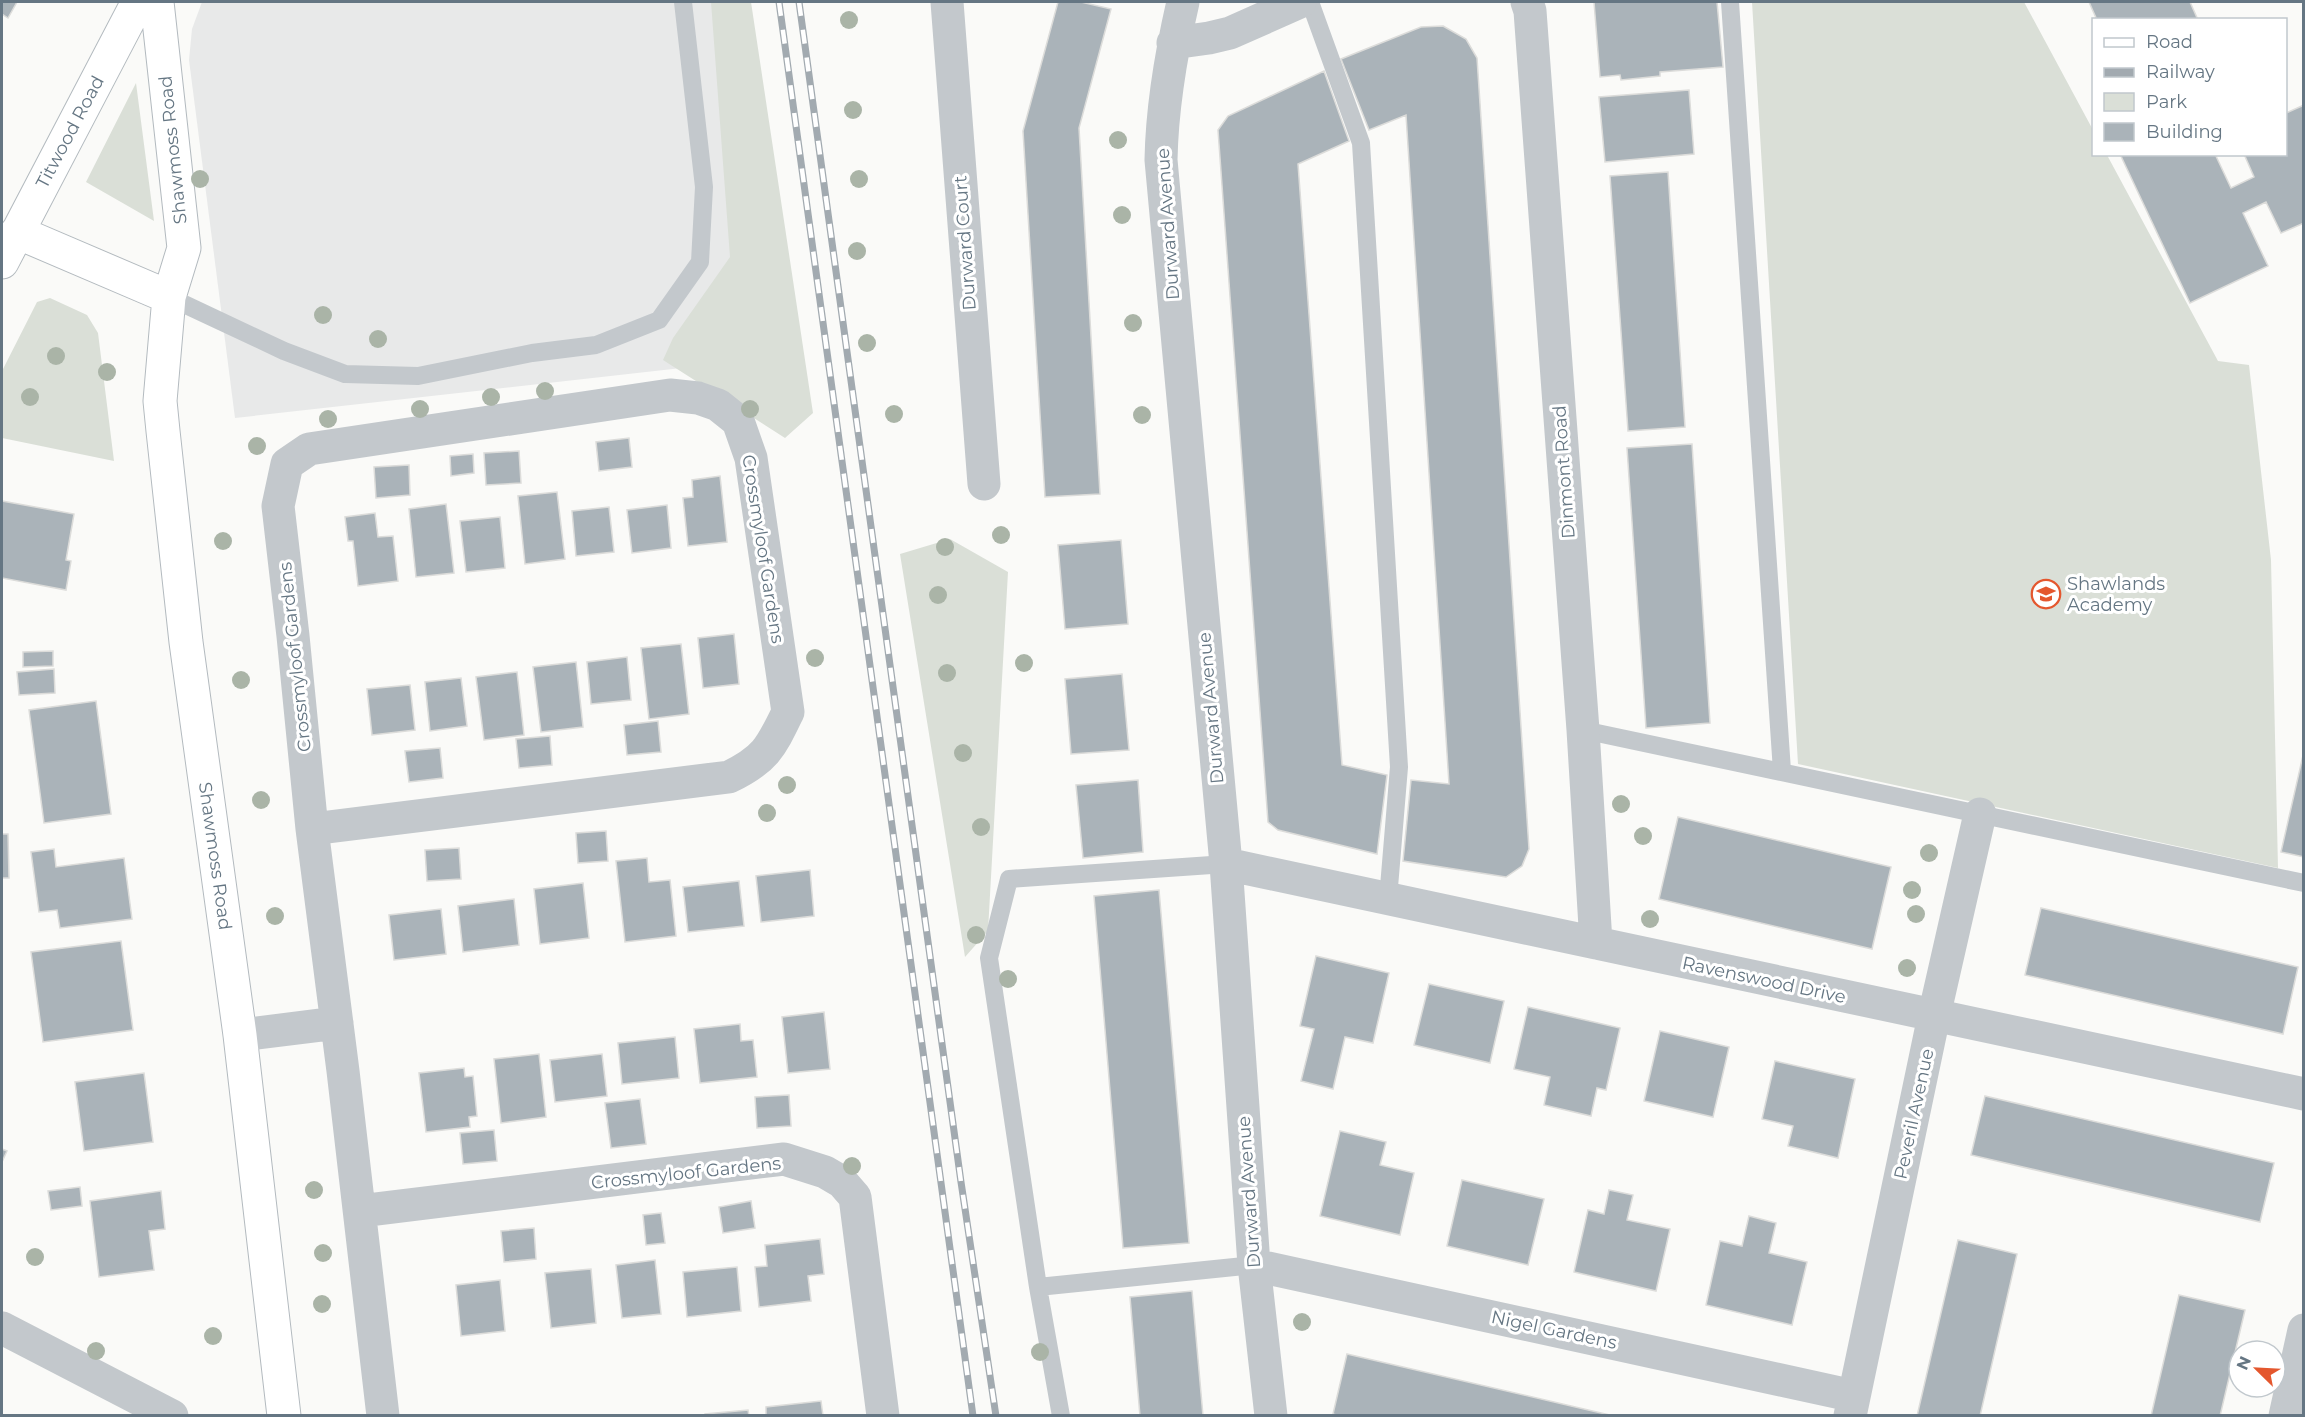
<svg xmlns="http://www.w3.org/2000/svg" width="2305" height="1417" font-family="Montserrat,sans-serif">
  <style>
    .built { fill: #e8e9e9 }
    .green { fill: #dadfd7 }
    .building { fill: #aab3b9; stroke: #dcdcda; stroke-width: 1.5 }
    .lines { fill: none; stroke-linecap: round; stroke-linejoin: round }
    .secondary-casing { stroke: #b3babf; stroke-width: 35 }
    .lane { stroke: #c3c8cc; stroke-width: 18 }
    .street { stroke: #c3c8cc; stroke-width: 33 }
    .secondary { stroke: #fff; stroke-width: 33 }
    .rail-casing { stroke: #a2aab0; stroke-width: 7 }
    .rail { stroke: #fff; stroke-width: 4.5; stroke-dasharray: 14; stroke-linecap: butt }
    .tree { fill: #aab4a7 }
    .labels { text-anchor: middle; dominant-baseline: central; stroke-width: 6; stroke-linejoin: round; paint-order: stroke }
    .street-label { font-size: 18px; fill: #657683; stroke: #fff }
    .poi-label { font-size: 18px; fill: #657683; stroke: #fff; text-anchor: start }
  </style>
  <rect width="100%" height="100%" fill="#fafaf8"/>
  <!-- built -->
  <path class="built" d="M 202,2 L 729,2 L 780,357 L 235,418 L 189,60 L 192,29 Z"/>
  <!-- green -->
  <path class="green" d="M 711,2 L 751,2 L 813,413 L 785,438 L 663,360 L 673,338 L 730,257 Z
    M 1752,2 L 2024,2 L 2093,130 L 2094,154 L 2107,155 L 2218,361 L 2249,365 L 2271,560 L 2278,868 L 1798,764 Z
    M 136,83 L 154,221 L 86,182 Z
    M 50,298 L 87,315 L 98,333 L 114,461 L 2,438 L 2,371 L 37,302 Z
    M 950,539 L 1008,572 L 988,931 L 965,957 L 900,554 Z"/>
  <!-- building -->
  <path class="building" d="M 2,2 L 17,2 L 8,18 L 2,14 Z
    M 1058,2 L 1081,2 L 1111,9 L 1079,128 L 1100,494 L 1045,497 L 1023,131 Z
    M 1594,2 L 1717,2 L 1723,67 L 1660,72 L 1660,76 L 1621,80 L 1620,75 L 1600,77 Z
    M 2089,2 L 2190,2 L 2198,20 L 2097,20 Z
    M 1443,26 L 1466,39 L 1477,58 L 1529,849 L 1522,866 L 1506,877 L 1403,861 L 1411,780 L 1449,784 L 1406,115 L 1369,130 L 1341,59 L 1421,27 Z
    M 1324,71 L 1349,141 L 1298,164 L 1342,765 L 1387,775 L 1377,854 L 1278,830 L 1268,822 L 1218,130 L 1228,116 Z
    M 1689,90 L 1694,154 L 1605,162 L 1599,97 Z
    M 2304,105 L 2304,223 L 2281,233 L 2266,202 L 2243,213 L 2268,266 L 2190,303 L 2120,154 L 2215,154 L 2231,188 L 2254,177 L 2244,154 L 2286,154 L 2286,113 Z
    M 1668,172 L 1685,427 L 1628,431 L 1610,176 Z
    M 629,438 L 632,467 L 599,471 L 596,442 Z
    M 1692,444 L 1710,723 L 1646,728 L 1627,448 Z
    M 519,451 L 521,483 L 486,485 L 484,453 Z
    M 473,454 L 474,473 L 451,476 L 450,456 Z
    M 409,465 L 410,495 L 376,498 L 374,467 Z
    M 720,476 L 727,542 L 688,546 L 683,498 L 693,497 L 692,480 Z
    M 557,492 L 565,559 L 525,564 L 518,496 Z
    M 2,501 L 74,514 L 66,560 L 71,561 L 66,590 L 2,578 Z
    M 446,504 L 454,573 L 416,577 L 409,509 Z
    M 667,505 L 671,548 L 632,553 L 627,510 Z
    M 609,507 L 614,552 L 576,556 L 572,511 Z
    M 375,513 L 378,537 L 393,536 L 398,581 L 358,586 L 353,541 L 348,541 L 345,517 Z
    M 500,517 L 505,568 L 466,572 L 460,521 Z
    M 1121,540 L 1128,624 L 1065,629 L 1058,545 Z
    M 734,634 L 739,684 L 703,688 L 698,638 Z
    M 681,644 L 689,714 L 649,719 L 641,648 Z
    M 53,651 L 53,666 L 23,667 L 23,652 Z
    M 627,657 L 631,700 L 591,704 L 587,662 Z
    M 576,662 L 583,727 L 541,732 L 533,667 Z
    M 54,669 L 55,693 L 19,695 L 17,672 Z
    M 517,672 L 524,735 L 484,740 L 476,677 Z
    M 1122,674 L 1129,750 L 1071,754 L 1065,679 Z
    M 461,678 L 467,726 L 430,731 L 425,682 Z
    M 410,685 L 415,730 L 372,735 L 367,689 Z
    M 96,701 L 111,814 L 44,823 L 29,710 Z
    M 658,721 L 661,752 L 627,755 L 624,725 Z
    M 550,736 L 552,765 L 519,768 L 516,739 Z
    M 440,748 L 443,778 L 409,782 L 405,751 Z
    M 2304,751 L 2304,857 L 2281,852 Z
    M 1138,780 L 1143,852 L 1083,858 L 1076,785 Z
    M 1678,817 L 1891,867 L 1872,949 L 1659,899 Z
    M 606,831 L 608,861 L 578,863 L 576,833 Z
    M 2,834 L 8,834 L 9,878 L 2,878 Z
    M 459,848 L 461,879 L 427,881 L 425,850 Z
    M 54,849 L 56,867 L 124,858 L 132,919 L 60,928 L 57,910 L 39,912 L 31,852 Z
    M 647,858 L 649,882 L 670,880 L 676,936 L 625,942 L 616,861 Z
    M 810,870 L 814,916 L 761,922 L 756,876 Z
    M 739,881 L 744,926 L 688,932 L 683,887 Z
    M 583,883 L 589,938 L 540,944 L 534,889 Z
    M 1159,890 L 1189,1243 L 1123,1248 L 1094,896 Z
    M 514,899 L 519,945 L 463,952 L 458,906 Z
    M 2041,908 L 2298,967 L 2283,1034 L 2025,975 Z
    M 441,909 L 446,954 L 394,960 L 389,915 Z
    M 121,941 L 133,1030 L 43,1042 L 31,952 Z
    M 1316,956 L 1389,973 L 1373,1043 L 1345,1037 L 1333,1089 L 1301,1081 L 1314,1029 L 1300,1026 Z
    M 1429,984 L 1504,1001 L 1490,1063 L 1414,1045 Z
    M 1528,1007 L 1620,1028 L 1606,1090 L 1597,1088 L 1591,1116 L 1544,1105 L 1550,1077 L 1514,1069 Z
    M 824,1012 L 830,1069 L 788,1073 L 782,1017 Z
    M 740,1024 L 741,1041 L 753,1040 L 757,1077 L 700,1083 L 694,1029 Z
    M 1660,1031 L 1729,1047 L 1713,1117 L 1644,1101 Z
    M 675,1037 L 679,1078 L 622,1084 L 618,1043 Z
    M 539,1054 L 546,1117 L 501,1123 L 494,1059 Z
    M 602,1054 L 607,1096 L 555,1102 L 550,1060 Z
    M 1775,1061 L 1855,1079 L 1838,1158 L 1788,1146 L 1793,1126 L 1762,1119 Z
    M 464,1068 L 465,1077 L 473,1076 L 477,1116 L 469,1117 L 470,1127 L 426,1132 L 419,1073 Z
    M 144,1073 L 153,1142 L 84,1151 L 75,1082 Z
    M 789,1095 L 791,1126 L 757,1128 L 755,1097 Z
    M 1985,1096 L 2274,1163 L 2260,1222 L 1971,1155 Z
    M 640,1099 L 646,1144 L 611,1148 L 605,1103 Z
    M 494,1130 L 497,1161 L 463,1164 L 460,1133 Z
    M 1340,1131 L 1386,1142 L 1380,1165 L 1414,1173 L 1400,1235 L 1320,1216 Z
    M 2,1149 L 7,1151 L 2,1162 Z
    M 1462,1180 L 1544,1199 L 1528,1265 L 1447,1246 Z
    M 80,1187 L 82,1206 L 51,1210 L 48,1191 Z
    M 1609,1190 L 1633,1195 L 1627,1220 L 1670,1229 L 1656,1291 L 1574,1272 L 1588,1210 L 1604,1214 Z
    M 161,1191 L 165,1229 L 149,1231 L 154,1270 L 99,1277 L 90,1201 Z
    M 751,1201 L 755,1228 L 723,1233 L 719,1207 Z
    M 661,1213 L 665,1243 L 646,1245 L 643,1215 Z
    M 1749,1216 L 1776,1223 L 1769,1253 L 1807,1262 L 1792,1325 L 1706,1305 L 1720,1241 L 1742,1246 Z
    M 534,1228 L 536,1259 L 504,1262 L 501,1231 Z
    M 820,1239 L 824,1274 L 808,1276 L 811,1301 L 759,1307 L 755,1267 L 767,1266 L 765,1245 Z
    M 1958,1240 L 2017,1254 L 1980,1416 L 1917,1416 Z
    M 655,1260 L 661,1314 L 622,1318 L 616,1265 Z
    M 737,1267 L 741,1311 L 687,1317 L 683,1272 Z
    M 591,1269 L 596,1323 L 551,1328 L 545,1273 Z
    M 500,1280 L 505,1331 L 461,1336 L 456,1285 Z
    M 1192,1291 L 1203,1416 L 1140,1416 L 1130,1297 Z
    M 2179,1295 L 2245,1310 L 2220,1416 L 2151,1416 Z
    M 1347,1354 L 1614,1416 L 1340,1416 L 1333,1414 Z
    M 821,1401 L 823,1416 L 766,1416 L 766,1407 Z
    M 748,1410 L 749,1416 L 705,1416 L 705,1414 Z"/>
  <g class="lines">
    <!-- secondary casing -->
    <g class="secondary-casing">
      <path id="secondary" d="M 157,2 L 184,248 L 169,297
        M 17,232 L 169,297 L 160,401 L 163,431 L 186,642 L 240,1035 L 284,1416
        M 2,262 L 138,2"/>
    </g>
    <!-- lane -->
    <path class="lane" d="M 1310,2 L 1361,143 L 1399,767 L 1388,899
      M 1730,2 L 1782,771
      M 169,297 L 284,351 L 345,374 L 418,376 L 532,353 L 596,345 L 659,320 L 700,262 L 704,187 L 683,2
      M 1583,730 L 2304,883
      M 1038,1287 L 1254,1265
      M 1061,1416 L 1038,1287 L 989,958 L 1009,879 L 1226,864"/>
    <!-- street -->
    <path class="street" d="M 947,2 L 984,484
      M 1183,2 C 1171,54 1162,106 1161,160 L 1226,864 L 1254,1265 L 1271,1416
      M 1527,2 L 1530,11 L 1583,730 L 1596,943
      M 1173,43 L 1209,38 L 1230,33 L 1300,2
      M 312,829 L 729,777 C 766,759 771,747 788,712 L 751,458 L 738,421 L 718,405 L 698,398 L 670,395 L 309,449 L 287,464 L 278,506 L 293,636 L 312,829 L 343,1071 L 383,1416
      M 1226,864 L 2304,1094
      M 240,1035 L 337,1023
      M 360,1211 L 784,1159 L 825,1172 L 842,1182 L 855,1197 L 883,1416
      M 1254,1265 L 1854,1396
      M 2,1328 L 172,1416
      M 1850,1416 L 1934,1016 L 1980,814
      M 2285,1416 L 2304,1330"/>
    <!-- secondary -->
    <use href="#secondary" class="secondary"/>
    <!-- rail casing -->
    <g class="rail-casing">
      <path id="rail" d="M 779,2 L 973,1416
        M 799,2 L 961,1182 L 996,1416"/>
    </g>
    <!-- rail -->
    <use href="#rail" class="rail"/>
  </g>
  <!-- trees -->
  <g class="tree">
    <circle cx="849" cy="20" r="9"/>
    <circle cx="853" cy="110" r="9"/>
    <circle cx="1118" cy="140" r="9"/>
    <circle cx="200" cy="179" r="9"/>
    <circle cx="859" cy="179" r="9"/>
    <circle cx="1122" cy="215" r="9"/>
    <circle cx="857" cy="251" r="9"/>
    <circle cx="323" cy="315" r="9"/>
    <circle cx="1133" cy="323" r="9"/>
    <circle cx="378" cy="339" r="9"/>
    <circle cx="867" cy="343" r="9"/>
    <circle cx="56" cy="356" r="9"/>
    <circle cx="107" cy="372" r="9"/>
    <circle cx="545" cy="391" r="9"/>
    <circle cx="30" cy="397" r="9"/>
    <circle cx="491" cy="397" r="9"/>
    <circle cx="420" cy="409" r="9"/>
    <circle cx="750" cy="409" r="9"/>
    <circle cx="894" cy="414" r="9"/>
    <circle cx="1142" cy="415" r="9"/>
    <circle cx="328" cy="419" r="9"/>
    <circle cx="257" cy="446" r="9"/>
    <circle cx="1001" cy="535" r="9"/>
    <circle cx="223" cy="541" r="9"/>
    <circle cx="945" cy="547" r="9"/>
    <circle cx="938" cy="595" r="9"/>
    <circle cx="815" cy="658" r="9"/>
    <circle cx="1024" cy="663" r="9"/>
    <circle cx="947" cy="673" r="9"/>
    <circle cx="241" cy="680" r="9"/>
    <circle cx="963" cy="753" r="9"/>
    <circle cx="787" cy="785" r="9"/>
    <circle cx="261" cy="800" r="9"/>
    <circle cx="1621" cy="804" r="9"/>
    <circle cx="767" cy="813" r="9"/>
    <circle cx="981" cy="827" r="9"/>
    <circle cx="1643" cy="836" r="9"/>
    <circle cx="1929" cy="853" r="9"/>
    <circle cx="1912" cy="890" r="9"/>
    <circle cx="1916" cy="914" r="9"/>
    <circle cx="275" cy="916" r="9"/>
    <circle cx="1650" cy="919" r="9"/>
    <circle cx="976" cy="935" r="9"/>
    <circle cx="1907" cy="968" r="9"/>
    <circle cx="1008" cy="979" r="9"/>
    <circle cx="852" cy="1166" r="9"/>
    <circle cx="314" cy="1190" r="9"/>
    <circle cx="323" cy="1253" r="9"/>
    <circle cx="35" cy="1257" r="9"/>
    <circle cx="322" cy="1304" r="9"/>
    <circle cx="1302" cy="1322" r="9"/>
    <circle cx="213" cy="1336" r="9"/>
    <circle cx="96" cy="1351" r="9"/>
    <circle cx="1040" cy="1352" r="9"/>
  </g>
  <!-- icons -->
  <defs>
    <g id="school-ring" transform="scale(1.5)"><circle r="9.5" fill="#fff" stroke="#e4572e" stroke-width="1.5"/><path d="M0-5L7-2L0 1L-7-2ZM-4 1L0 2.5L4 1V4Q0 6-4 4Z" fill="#e4572e"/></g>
  </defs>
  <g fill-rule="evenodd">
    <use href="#school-ring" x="2046" y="594"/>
  </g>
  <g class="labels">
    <!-- street labels -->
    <g class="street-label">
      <text transform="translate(70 132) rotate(-62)">Titwood Road</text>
      <text transform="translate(173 150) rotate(-96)">Shawmoss Road</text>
      <text transform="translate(1168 224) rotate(-94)">Durward Avenue</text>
      <text transform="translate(965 243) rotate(-94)">Durward Court</text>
      <text transform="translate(1564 472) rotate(-94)">Dinmont Road</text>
      <text transform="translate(763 549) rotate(81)">Crossmyloof Gardens</text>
      <text transform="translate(295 657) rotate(-96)">Crossmyloof Gardens</text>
      <text transform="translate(1211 708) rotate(-95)">Durward Avenue</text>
      <text transform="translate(215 856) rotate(82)">Shawmoss Road</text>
      <text transform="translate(1764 980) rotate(12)">Ravenswood Drive</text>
      <text transform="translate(1914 1114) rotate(-78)">Peveril Avenue</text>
      <text transform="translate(686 1173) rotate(-6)">Crossmyloof Gardens</text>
      <text transform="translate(1249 1192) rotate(-94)">Durward Avenue</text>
      <text transform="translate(1554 1330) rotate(12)">Nigel Gardens</text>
    </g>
    <!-- poi labels -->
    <g class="poi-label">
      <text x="2067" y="584">Shawlands<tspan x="2067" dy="21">Academy</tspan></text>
    </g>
  </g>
  <!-- border -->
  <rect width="2305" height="1417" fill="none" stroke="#657683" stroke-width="6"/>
  <!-- legend -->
  <rect x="2092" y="18" width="195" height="138" fill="#ffffff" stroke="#c1c8cd" stroke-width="1.5"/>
  <rect x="2104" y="38" width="30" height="9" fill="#ffffff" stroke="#c1c8cd" stroke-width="1.5"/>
  <text x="2146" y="48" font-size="18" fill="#657683">Road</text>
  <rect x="2104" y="68" width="30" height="9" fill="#a2aab0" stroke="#c1c8cd" stroke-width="1.5"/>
  <text x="2146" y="78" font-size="18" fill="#657683">Railway</text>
  <rect x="2104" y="93" width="30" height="18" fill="#dadfd7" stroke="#c1c8cd" stroke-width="1.5"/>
  <text x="2146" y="108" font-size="18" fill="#657683">Park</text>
  <rect x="2104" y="123" width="30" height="18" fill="#aab3b9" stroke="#c1c8cd" stroke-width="1.5"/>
  <text x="2146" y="138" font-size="18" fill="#657683">Building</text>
  <!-- north arrow -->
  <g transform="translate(2257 1369) rotate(294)"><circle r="28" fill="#ffffff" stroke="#c1c8cd" stroke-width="1.5"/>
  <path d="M0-4.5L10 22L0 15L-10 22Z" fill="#e4572e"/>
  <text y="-9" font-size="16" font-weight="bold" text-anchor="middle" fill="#657683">N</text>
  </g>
</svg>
